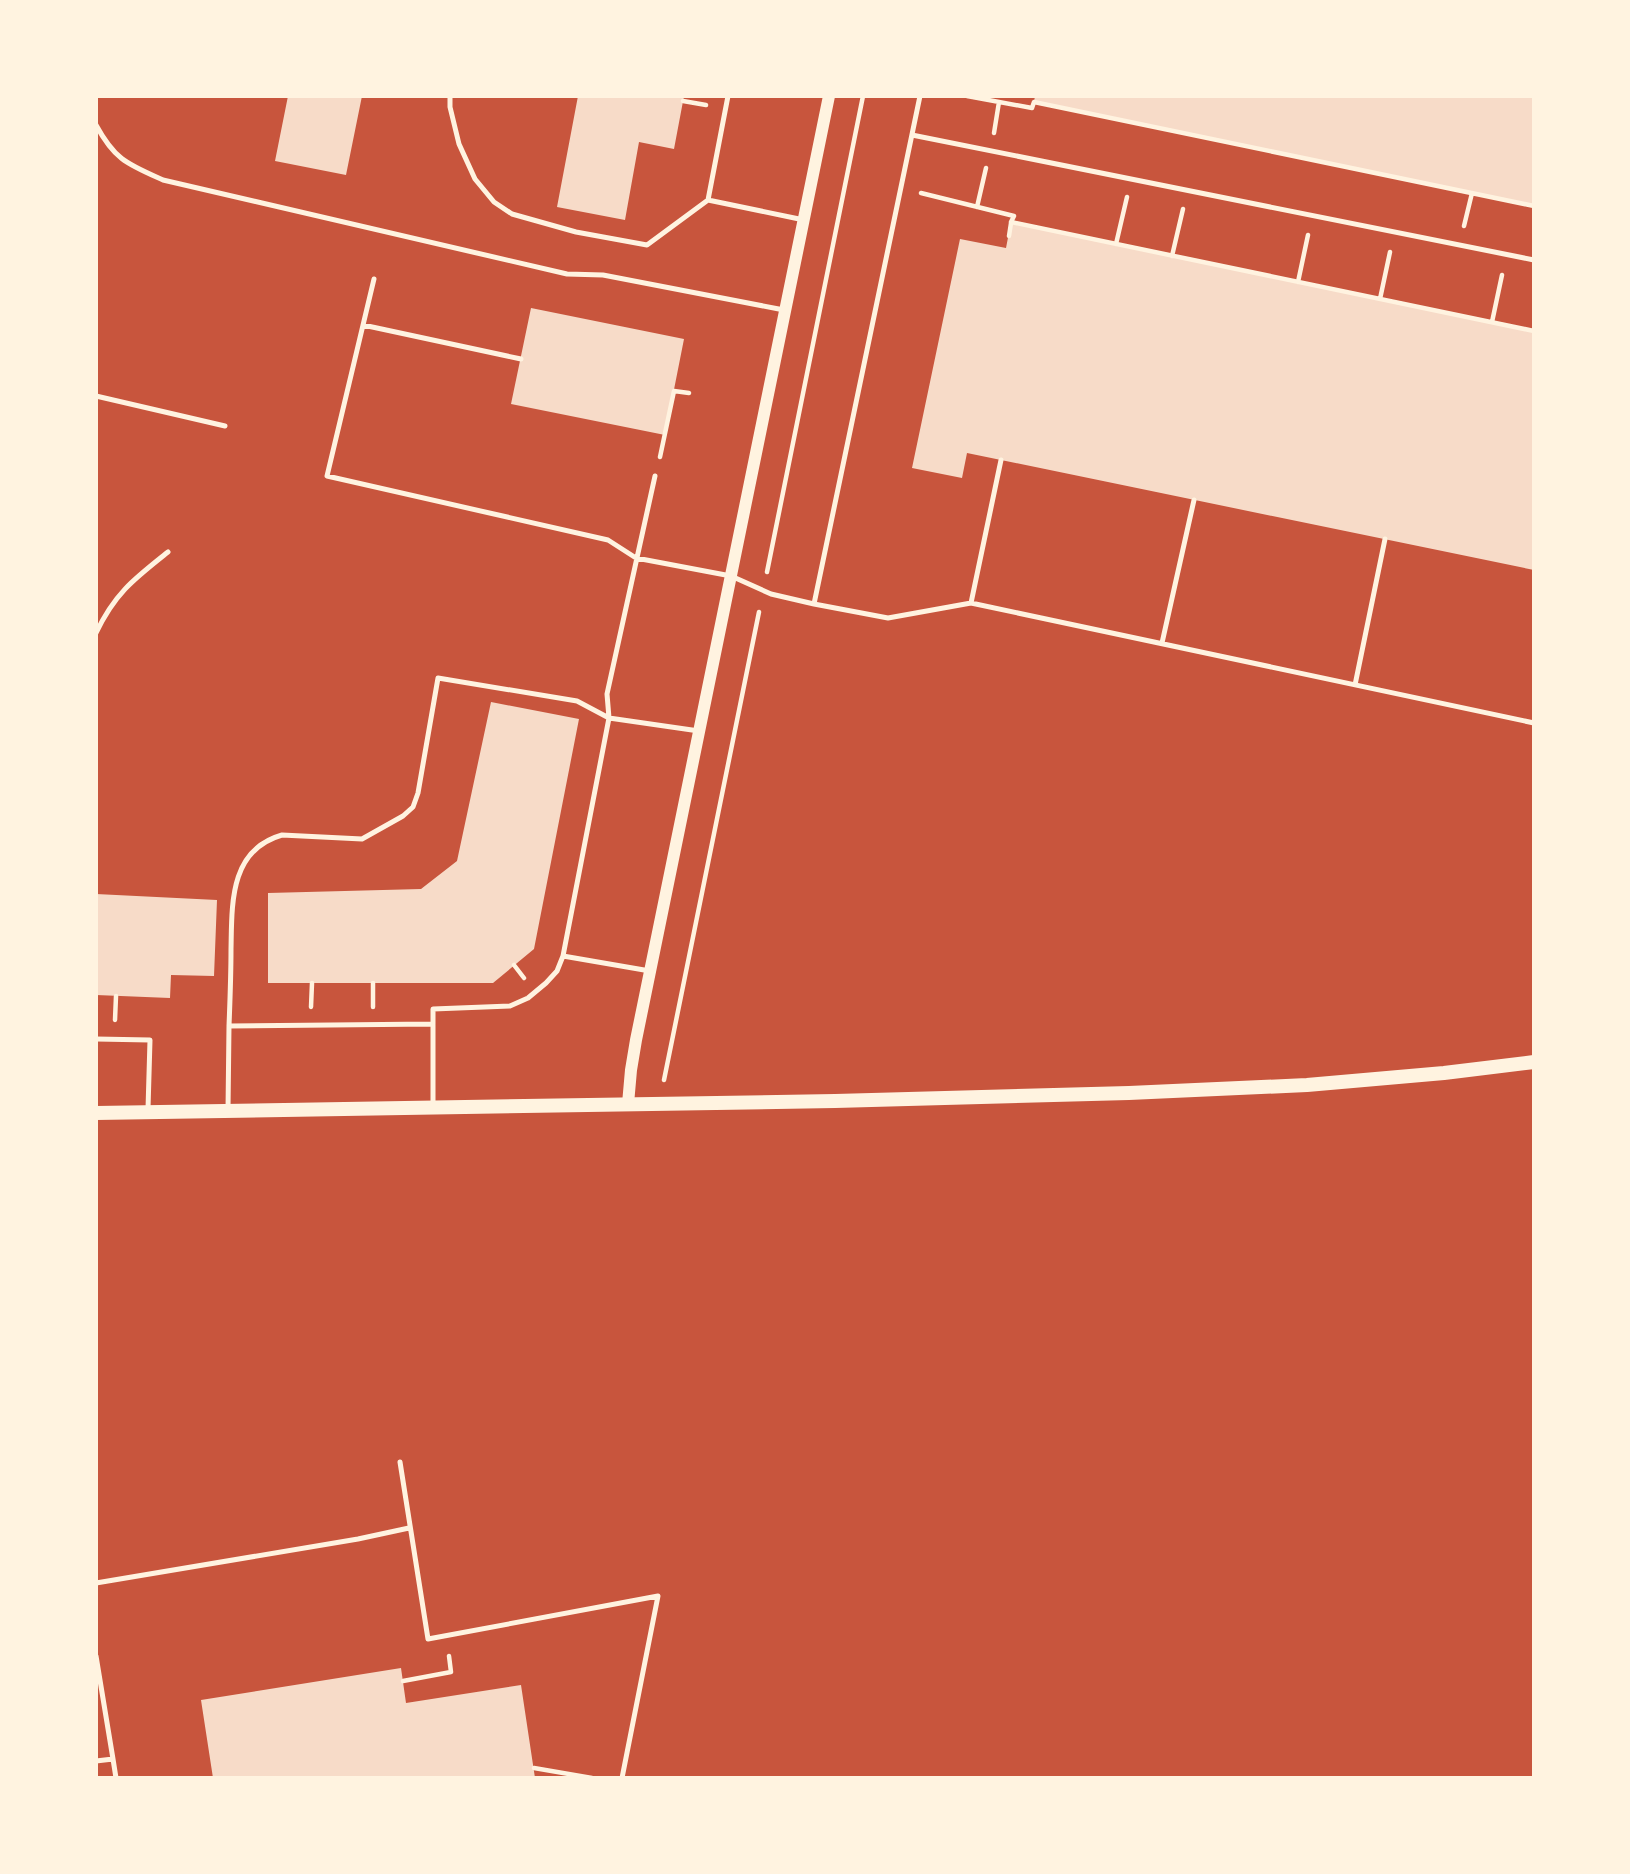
<svg xmlns="http://www.w3.org/2000/svg" width="1630" height="1874" font-family="'Fira Sans Condensed',sans-serif">
  <style>
    .building { fill: #f7dbc8 }
    .lines { fill: none; stroke-linecap: round; stroke-linejoin: round }
    .path { stroke: #fff3e0; stroke-width: 4.5 }
    .service { stroke: #fff3e0; stroke-width: 5 }
    .tertiary { stroke: #fff3e0; stroke-width: 12 }
    .secondary { stroke: #fff3e0; stroke-width: 14 }
  </style>
  <rect width="100%" height="100%" fill="#c8553d"/>
  <!-- building -->
  <path class="building" d="M 288,96 L 362,96 L 346,175 L 275,161 Z
    M 578,96 L 684,96 L 674,149 L 639,142 L 625,220 L 557,207 Z
    M 1035,96 L 1534,96 L 1534,206 L 1034,102 Z
    M 1011,222 L 1534,331 L 1534,570 L 967,453 L 962,478 L 912,468 L 960,239 L 1006,248 Z
    M 531,308 L 684,339 L 665,435 L 511,404 Z
    M 491,702 L 579,719 L 534,949 L 493,983 L 268,983 L 268,893 L 421,889 L 457,861 Z
    M 96,894 L 217,900 L 214,976 L 171,975 L 170,998 L 96,995 Z
    M 401,1668 L 406,1703 L 521,1685 L 535,1778 L 213,1778 L 201,1700 Z"/>
  <g class="lines">
    <!-- path -->
    <path class="path" d="M 967,96 L 1032,108 L 1034,102 L 1534,206
      M 683,101 L 706,105
      M 994,133 L 999,102
      M 921,193 L 1014,216 L 1011,222 L 1534,331
      M 977,207 L 986,168
      M 1464,226 L 1472,193
      M 1009,236 L 1011,223
      M 1116,244 L 1127,197
      M 1172,256 L 1183,209
      M 1298,282 L 1308,235
      M 1380,299 L 1390,252
      M 1492,322 L 1502,275
      M 660,457 L 674,391 L 689,393
      M 767,572 L 863,96
      M 514,965 L 524,978
      M 311,1007 L 312,983
      M 373,1007 L 373,983
      M 115,1020 L 116,996
      M 664,1080 L 759,612
      M 403,1681 L 451,1672 L 449,1656
      M 534,1768 L 592,1778"/>
    <!-- service -->
    <path class="service" d="M 450,96 L 450,107 L 459,144 L 475,179 L 494,202 L 512,214 L 576,232 L 647,245 L 708,200
      M 728,96 L 708,200 L 804,220
      M 96,125 C 115,160 127,164 163,180 L 567,274 L 603,275 L 784,310
      M 912,135 L 1534,260
      M 374,279 L 327,476 L 608,540 L 636,558 L 731,576 L 771,594 L 814,604 L 920,96
      M 363,325 L 521,359
      M 96,396 L 225,426
      M 971,603 L 1001,460
      M 814,604 L 888,618 L 971,603 L 1534,723
      M 96,633 C 115,593 134,579 168,552
      M 1162,643 L 1194,500
      M 1355,685 L 1385,539
      M 609,718 L 607,694 L 655,476
      M 563,956 L 650,971
      M 229,1026 C 230,1001 231,975 231,949 C 232,905 229,850 282,835 L 362,839 L 403,816 L 413,807 L 418,793 L 438,678 L 577,701 L 609,718
      M 96,1039 L 150,1040 L 148,1109
      M 433,1107 L 433,1009 L 510,1006 L 528,998 L 546,983 L 557,971 L 563,956 L 609,718 L 699,731
      M 228,1110 L 229,1026 L 433,1024
      M 400,1462 L 428,1639 L 658,1596 L 622,1778
      M 96,1583 L 358,1539 L 409,1528
      M 96,1656 L 113,1759
      M 96,1761 L 113,1759 L 116,1778"/>
    <!-- tertiary -->
    <path class="tertiary" d="M 628,1104 L 631,1070 L 636,1040 L 829,96"/>
    <!-- secondary -->
    <path class="secondary" d="M 96,1113 L 835,1101 L 1129,1093 L 1307,1085 L 1444,1073 L 1534,1062"/>
  </g>
  <!-- border -->
  <rect width="1630" height="1874" fill="none" stroke="#fff3e0" stroke-width="196"/>
</svg>
